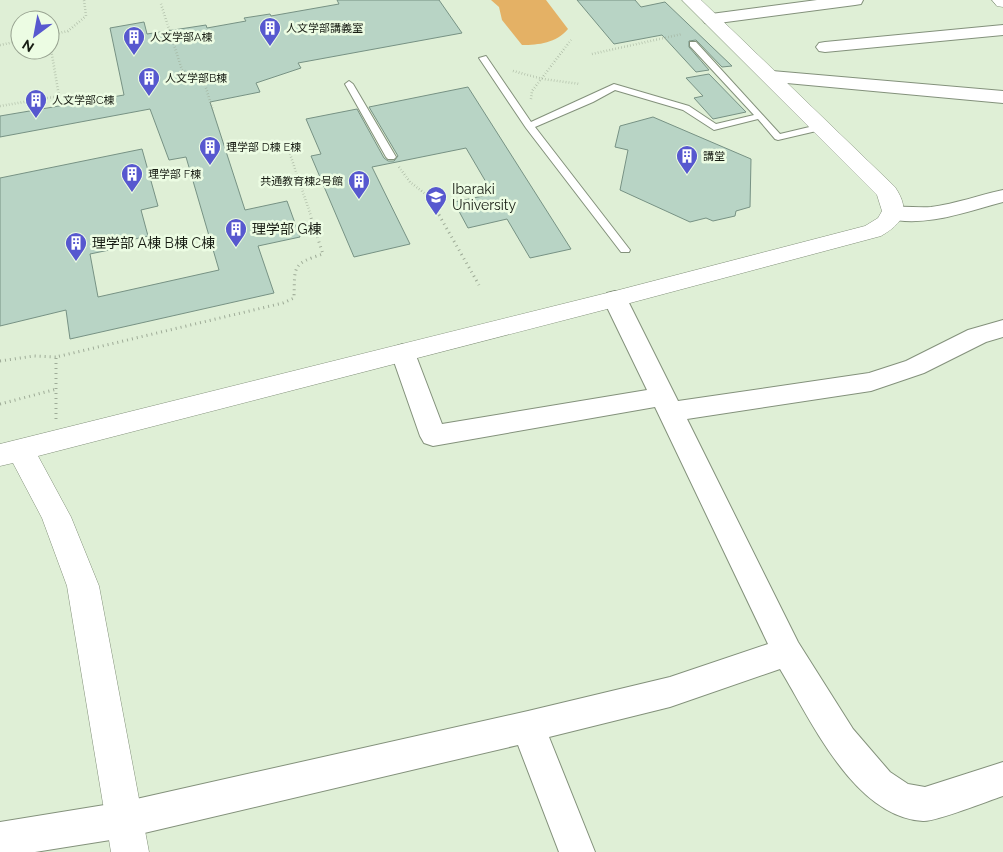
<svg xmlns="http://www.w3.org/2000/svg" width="1003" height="852" font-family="Raleway,'Noto Sans JP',sans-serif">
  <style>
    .green { fill: #e4b165 }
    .building { fill: #b8d4c5; stroke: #779284 }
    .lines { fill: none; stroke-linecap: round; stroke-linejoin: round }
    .service-casing { stroke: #83917b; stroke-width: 2 }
    .minor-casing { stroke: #83917b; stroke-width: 2 }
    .tertiary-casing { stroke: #83917b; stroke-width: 1 }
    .trunk-casing { stroke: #83917b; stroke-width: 1 }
    .path-far1 { stroke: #9eab97; stroke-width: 2.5; stroke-dasharray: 0.5 2.5; stroke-linecap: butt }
    .path { stroke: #9eab97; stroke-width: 3; stroke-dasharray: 1 4; stroke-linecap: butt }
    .service { fill: #fff; fill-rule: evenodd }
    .minor { fill: #fff; fill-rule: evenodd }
    .tertiary { fill: #fff; fill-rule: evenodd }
    .trunk { fill: #fff; fill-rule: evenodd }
    .labels { text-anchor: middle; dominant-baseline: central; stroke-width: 5; stroke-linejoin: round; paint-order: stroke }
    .far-poi-label { font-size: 11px; fill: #171c13; stroke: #ecfce3; text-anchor: start }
    .poi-label { font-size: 14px; fill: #171c13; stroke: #ecfce3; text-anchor: start }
  </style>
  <rect width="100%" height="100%" fill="#dfefd6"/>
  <!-- green -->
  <path class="green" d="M 491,0 L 546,0 L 568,29 C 556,43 539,45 522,45 L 502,20 L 499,7 Z"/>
  <!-- building -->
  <path class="building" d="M 337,0 L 439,0 L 462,33 L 298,63 L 301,68 L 256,83 L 260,92 L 210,102 L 245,210 L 287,201 L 300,237 L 258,246 L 274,293 L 70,339 L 66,310 L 0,326 L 0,178 L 142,149 L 158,206 L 141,210 L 148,236 L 113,244 L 114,249 L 90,254 L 98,297 L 219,270 L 186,157 L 169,160 L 150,109 L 0,137 L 0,116 L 124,95 L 110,28 L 144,22 L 147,34 L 206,25 L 207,28 L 246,21 L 244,18 L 270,14 L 271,16 L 339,4 Z
    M 577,0 L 635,0 L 641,7 L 665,2 L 732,66 L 722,67 L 696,40 L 689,41 L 689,47 L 709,70 L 696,72 L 662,35 L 614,44 Z
    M 709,74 L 746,112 L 713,119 L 694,98 L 703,96 L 686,78 Z
    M 468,87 L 571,249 L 530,258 L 507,219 L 468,228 L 454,202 L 493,194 L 466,148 L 372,167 L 410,244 L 354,257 L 311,156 L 321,154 L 306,119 L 357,109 L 384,158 L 388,161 L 394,161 L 398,156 L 369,107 Z
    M 653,117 L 751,159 L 750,207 L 736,211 L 735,216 L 713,221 L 706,218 L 690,222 L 620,190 L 628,150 L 615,147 L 620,126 Z"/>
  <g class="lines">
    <!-- service casing -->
    <g class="service-casing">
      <path id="service" d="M 690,42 L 696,42 L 780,134 L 822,124 L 827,127 L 825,129 L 778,140 L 775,139 L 758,119 L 714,130 L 683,110 L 615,90 L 593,102 L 535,127 L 630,250 L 629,252 L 621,252 L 526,128 L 479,58 L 486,56 L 531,122 L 614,84 L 689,106 L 716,124 L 754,115 L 690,46 Z
        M 349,81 L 353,84 L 396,157 L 394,159 L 388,159 L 386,157 L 345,84 Z"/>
    </g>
    <!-- minor casing -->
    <g class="minor-casing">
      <path id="minor" d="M 817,0 L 863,0 L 861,4 L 855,5 L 711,24 L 705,23 L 702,19 L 705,15 L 711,14 Z
        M 1003,25 L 1003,35 L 825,52 L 819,51 L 816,47 L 819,43 L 825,42 Z
        M 772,71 L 1003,91 L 1003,103 L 765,81 L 763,77 L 765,73 Z
        M 1003,190 L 1003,202 C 965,212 925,228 885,218 L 882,213 L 885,208 C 900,205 916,208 931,207 C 956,204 979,195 1003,190 Z
        M 615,291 L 623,293 L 627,299 L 678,401 L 869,373 L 906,361 L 968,330 L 1003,320 L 1003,337 L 986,342 L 924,373 L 871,391 L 687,419 L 798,642 L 853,729 L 890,772 L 908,784 L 925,787 L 1003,762 L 1003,796 C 988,801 935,822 923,821 C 854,817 811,720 780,669 L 670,707 L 549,737 L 595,852 L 559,852 L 518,745 L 123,838 L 35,852 L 0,852 L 0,822 L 123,802 L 528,711 L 670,677 L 768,644 L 655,407 L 433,446 L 424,443 L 420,436 L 391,353 L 394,347 L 403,344 L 412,347 L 415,353 L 442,424 L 647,390 L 603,299 L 607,293 Z"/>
    </g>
    <!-- tertiary casing -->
    <g class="tertiary-casing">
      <path id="tertiary" d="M 682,0 L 701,0 L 895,187 C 911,211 903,223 881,236 L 615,307 L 38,456 L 71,517 L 99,586 L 149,852 L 111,852 L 67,586 L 42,518 L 13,463 L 0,466 L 0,444 L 615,291 L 865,226 L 878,218 L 882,211 L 877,195 Z"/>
    </g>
    <!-- trunk casing -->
    <g class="trunk-casing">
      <path id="trunk" d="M 992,0 L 1003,0 L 1003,7 L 997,6 Z"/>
    </g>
    <!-- path-far1 -->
    <path class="path-far1" d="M 161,4 L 182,70 L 203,78 L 213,111
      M 50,35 L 68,31 L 86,16 L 84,0
      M 0,45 L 20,41
      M 592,54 L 682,34
      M 513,71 L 543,79 L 580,84
      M 531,99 L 532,91 L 571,40
      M 0,106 L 59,96 L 50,43
      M 290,154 L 311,216
      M 399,167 L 410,182 L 428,196 L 440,216"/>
    <!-- path -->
    <path class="path" d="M 439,215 L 479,285
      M 0,361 L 34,356 L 56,357
      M 0,404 L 57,389
      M 56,419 L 56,357 L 283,303 L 294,298 C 295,267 291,264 323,254 L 310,215"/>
    <!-- service -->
    <use href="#service" class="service"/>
    <!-- minor -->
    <use href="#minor" class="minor"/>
    <!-- tertiary -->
    <use href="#tertiary" class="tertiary"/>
    <!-- trunk -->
    <use href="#trunk" class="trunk"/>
  </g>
  <!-- icons -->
  <defs>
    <g id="building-pin" transform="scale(1.125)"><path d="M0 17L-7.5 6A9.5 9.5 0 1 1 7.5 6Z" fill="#5758cf" stroke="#ecfce3"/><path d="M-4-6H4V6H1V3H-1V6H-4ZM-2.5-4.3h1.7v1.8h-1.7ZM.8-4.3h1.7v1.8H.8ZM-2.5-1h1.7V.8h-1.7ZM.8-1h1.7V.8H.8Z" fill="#fff"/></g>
    <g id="university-pin" transform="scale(1.125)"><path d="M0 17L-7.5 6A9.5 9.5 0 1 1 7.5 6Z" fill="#5758cf" stroke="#ecfce3"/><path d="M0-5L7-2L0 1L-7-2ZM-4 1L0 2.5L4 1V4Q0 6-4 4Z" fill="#fff"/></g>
  </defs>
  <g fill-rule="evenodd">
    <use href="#building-pin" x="270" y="28"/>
    <use href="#building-pin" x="134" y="37"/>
    <use href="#building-pin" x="149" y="78"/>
    <use href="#building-pin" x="36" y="100"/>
    <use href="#building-pin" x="210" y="147"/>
    <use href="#building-pin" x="687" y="156"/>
    <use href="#building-pin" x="132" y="174"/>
    <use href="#building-pin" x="359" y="181"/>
    <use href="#university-pin" x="436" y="197"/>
    <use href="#building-pin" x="236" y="229"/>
    <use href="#building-pin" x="76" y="243"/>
  </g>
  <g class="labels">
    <!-- far-poi labels -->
    <g class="far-poi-label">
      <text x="286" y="28">人文学部講義室</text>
      <text x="150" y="37">人文学部A棟</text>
      <text x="165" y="78">人文学部B棟</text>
      <text x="52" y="100">人文学部C棟</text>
      <text x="226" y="147">理学部 D棟 E棟</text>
      <text x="703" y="156">講堂</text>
      <text x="148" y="174">理学部 F棟</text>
      <text x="343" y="181" text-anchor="end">共通教育棟2号館</text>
    </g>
    <!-- poi labels -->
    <g class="poi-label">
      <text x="452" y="189">Ibaraki<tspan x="452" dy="16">University</tspan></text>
      <text x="252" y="229">理学部 G棟</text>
      <text x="92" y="243">理学部 A棟 B棟 C棟</text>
    </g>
  </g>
  <!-- north arrow -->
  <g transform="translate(35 35) rotate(212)"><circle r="24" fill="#ecfce3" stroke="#97a290"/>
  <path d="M0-4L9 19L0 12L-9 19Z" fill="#5758cf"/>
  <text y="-8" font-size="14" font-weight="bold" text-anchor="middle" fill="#171c13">N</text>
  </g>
</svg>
